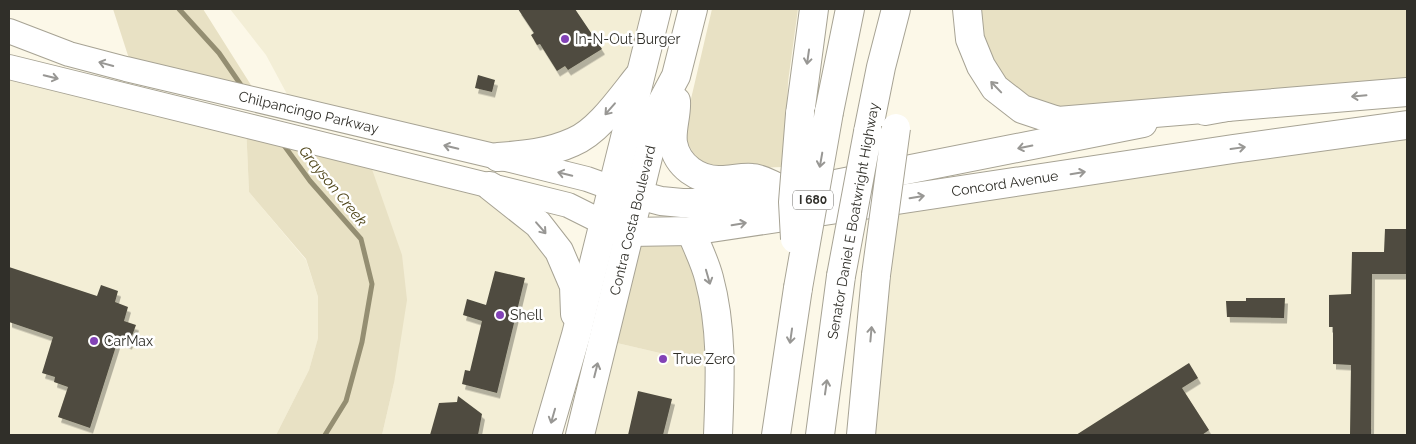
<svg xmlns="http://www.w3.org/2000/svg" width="1416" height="444" font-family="Raleway,sans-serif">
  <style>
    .built { fill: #f3eed6 }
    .green { fill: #e8e1c4 }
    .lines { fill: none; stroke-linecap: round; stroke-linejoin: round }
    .stream { stroke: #948e72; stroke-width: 5 }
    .building { fill: #4f4c3f; filter: url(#shadow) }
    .minor-casing { stroke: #a7a394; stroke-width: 26 }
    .major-casing { stroke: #a7a394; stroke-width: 30 }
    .highway-casing { stroke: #a7a394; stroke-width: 30 }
    .minor { stroke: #fff; stroke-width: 24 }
    .major { stroke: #fff; stroke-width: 28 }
    .highway { stroke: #fff; stroke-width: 28 }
    .highway-bridge-casing { stroke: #a7a394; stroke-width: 30; stroke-linecap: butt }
    .highway-bridge { stroke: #fff; stroke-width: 28 }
    .oneway { stroke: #989794 }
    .poi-dot { fill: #8242b6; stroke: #fff; stroke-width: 2 }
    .labels { text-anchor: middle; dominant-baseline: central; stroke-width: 5; stroke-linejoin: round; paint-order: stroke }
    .shield { fill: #fff; stroke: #6e6d69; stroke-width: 1 }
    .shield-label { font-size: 12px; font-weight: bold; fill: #302f29 }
    .poi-label { font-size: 14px; fill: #302f29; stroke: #fff; text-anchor: start }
    .street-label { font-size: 14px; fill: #302f29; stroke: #fff }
    .water-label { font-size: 15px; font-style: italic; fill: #4c4215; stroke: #fff }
  </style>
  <defs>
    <filter id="shadow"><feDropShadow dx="3" dy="5.5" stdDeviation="0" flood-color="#0004"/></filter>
  </defs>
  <rect width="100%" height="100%" fill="#fcf8e8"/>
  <!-- built -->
  <path class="built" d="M 230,9 L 657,9 L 642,72 L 542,153 L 295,109 L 266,55 Z
    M 9,67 L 246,125 L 249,192 L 306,260 L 318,297 L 318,338 L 309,370 L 276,435 L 9,435 Z
    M 1407,130 L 1407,435 L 861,435 L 885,210 Z
    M 367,155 L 490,186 L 574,286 L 548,435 L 382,435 L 394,383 Z
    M 604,340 L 720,367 L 718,435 L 580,435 Z"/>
  <!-- green -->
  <path class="green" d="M 113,9 L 203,9 L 261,101 L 133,71 Z
    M 712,9 L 798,9 L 788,82 L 786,137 L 782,167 L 726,169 L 706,165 L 698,160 L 689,146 L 686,137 L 687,116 Z
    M 967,9 L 1407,9 L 1407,92 L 1092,117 L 995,88 Z
    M 246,125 L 367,155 L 402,255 L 407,300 L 394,383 L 382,435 L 276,435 L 309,370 L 318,338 L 318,297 L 306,259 L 249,192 Z
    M 691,231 L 720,367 L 604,340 L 629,232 Z"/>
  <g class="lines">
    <!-- stream -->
    <path class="stream" d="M 179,9 L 219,53 L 243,88
      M 283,144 L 310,181 L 361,239 L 372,284 L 362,342 L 346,401 L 325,435"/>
  </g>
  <!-- building -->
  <path class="building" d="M 518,9 L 575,9 L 602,49 L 568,70 L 565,66 L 557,71 L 540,44 L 537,45 L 531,35 L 534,33 Z
    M 478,75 L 495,80 L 492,92 L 475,88 Z
    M 1385,229 L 1407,229 L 1407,274 L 1372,274 L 1371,435 L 1350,435 L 1351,365 L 1333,364 L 1333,327 L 1329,327 L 1329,295 L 1351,294 L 1352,252 L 1384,252 Z
    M 9,267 L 97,296 L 101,285 L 118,291 L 115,302 L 128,307 L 124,321 L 136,325 L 129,344 L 118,340 L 90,428 L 58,417 L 68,387 L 54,382 L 55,377 L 42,373 L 53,337 L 9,322 Z
    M 495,271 L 525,278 L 497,393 L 462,384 L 465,370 L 470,371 L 482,321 L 463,315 L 467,299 L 486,305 Z
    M 1246,298 L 1285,298 L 1284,318 L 1227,317 L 1226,301 L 1246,301 Z
    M 1189,363 L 1198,378 L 1182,388 L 1209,430 L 1202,435 L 1076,435 Z
    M 638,391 L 672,399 L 663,435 L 628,435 Z
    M 458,396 L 482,414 L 478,435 L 430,435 L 439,403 L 457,402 Z"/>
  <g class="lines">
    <!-- minor casing -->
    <g class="minor-casing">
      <g id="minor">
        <path id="s1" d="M 9,31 L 69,54 L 126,69 L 498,157 L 587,179 L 612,188"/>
        <path d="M 9,67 L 568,205 L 604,223"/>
      </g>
    </g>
    <!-- major casing -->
    <g class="major-casing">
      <g id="major">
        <path d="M 676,101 C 677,115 671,129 673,143 C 677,166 699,181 721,180 C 731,180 742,177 752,178 C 760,178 770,184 777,187"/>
        <path d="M 1205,111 L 1227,107 L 1407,92"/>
        <path d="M 498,157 C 524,155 549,153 573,142 C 598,132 621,98 638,77"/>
        <path d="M 490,186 L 538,224 L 559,251 L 574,286 L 575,314"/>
        <path d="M 612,188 L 661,201 L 682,203 L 699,203 L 790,193 L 1143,123"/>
        <path id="s2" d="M 604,223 L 629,232 L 691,231 L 1233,149 L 1407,125"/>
        <path d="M 547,435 L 576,335 L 657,9"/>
        <path id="s3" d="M 580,435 L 661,104 L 676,76 L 693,9"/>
      </g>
    </g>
    <!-- highway casing -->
    <g class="highway-casing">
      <path id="highway" d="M 967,9 L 970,39 L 981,66 L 995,88 L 1022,109 L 1058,121 L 1227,107
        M 829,112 L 850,9
        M 800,114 L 814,9
        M 868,132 L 881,67 L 896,9
        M 691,231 C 697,247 705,262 709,278 C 723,330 720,383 718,435
        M 776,435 L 798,288
        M 820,435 L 841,276
        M 861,435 L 876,275"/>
    </g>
    <!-- minor -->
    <use href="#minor" class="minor"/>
    <!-- major -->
    <use href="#major" class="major"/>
    <!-- highway -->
    <use href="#highway" class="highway"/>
    <!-- highway-bridge casing -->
    <g class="highway-bridge-casing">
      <path id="highway-bridge" d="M 795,239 L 793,202 L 800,114
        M 876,275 L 896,128
        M 841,276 L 868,132
        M 798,288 L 829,112"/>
    </g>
    <!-- highway-bridge -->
    <use href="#highway-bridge" class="highway-bridge"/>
  </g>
  <!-- one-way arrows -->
  <defs><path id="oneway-shaft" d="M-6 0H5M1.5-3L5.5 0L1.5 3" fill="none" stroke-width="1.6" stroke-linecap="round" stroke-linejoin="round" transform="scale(1.25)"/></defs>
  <g class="oneway">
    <use href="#oneway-shaft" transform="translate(808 57) rotate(98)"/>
    <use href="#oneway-shaft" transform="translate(106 64) rotate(-165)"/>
    <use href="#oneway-shaft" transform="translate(51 77) rotate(14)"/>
    <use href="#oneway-shaft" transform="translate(996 87) rotate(-134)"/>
    <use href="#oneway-shaft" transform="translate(1359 96) rotate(175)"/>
    <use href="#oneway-shaft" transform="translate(610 109) rotate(131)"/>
    <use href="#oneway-shaft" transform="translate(451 147) rotate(-167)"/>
    <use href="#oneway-shaft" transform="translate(1025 147) rotate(169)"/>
    <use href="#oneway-shaft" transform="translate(1238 148) rotate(-8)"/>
    <use href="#oneway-shaft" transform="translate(821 160) rotate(100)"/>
    <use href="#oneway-shaft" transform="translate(1078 173) rotate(-9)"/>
    <use href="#oneway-shaft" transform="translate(565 174) rotate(-166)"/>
    <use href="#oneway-shaft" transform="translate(917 197) rotate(-9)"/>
    <use href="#oneway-shaft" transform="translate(739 224) rotate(-9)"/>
    <use href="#oneway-shaft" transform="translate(541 228) rotate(49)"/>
    <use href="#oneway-shaft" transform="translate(708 277) rotate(74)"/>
    <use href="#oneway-shaft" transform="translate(871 334) rotate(-85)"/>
    <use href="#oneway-shaft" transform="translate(791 336) rotate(98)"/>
    <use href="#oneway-shaft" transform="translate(596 370) rotate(-76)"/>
    <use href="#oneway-shaft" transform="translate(826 387) rotate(-82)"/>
    <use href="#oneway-shaft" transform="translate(553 416) rotate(106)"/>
  </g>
  <!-- markers -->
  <g class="poi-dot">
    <circle cx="565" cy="39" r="5"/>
    <circle cx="500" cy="315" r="5"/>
    <circle cx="94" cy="341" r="5"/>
    <circle cx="663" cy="359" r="5"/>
  </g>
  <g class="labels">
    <!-- shield labels -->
    <rect class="shield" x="793" y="190.5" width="40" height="19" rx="4"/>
    <g class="shield-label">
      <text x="813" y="200">I 680</text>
    </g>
    <!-- poi labels -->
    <g class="poi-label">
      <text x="575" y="39">In-N-Out Burger</text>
      <text x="510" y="315">Shell</text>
      <text x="104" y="341">CarMax</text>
      <text x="673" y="359">True Zero</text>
    </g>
    <!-- street labels -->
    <g class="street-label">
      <text stroke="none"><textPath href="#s1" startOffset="311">Chilpancingo Parkway</textPath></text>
      <text stroke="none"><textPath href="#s2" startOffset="406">Concord Avenue</textPath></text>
      <text stroke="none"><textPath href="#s3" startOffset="221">Contra Costa Boulevard</textPath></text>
      <text transform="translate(853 221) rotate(-80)">Senator Daniel E Boatwright Highway</text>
    </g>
    <!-- water labels -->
    <g class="water-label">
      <text transform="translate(333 186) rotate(51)">Grayson Creek</text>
    </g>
  </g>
  <!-- border -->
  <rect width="1416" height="444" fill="none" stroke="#302f29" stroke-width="20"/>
</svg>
